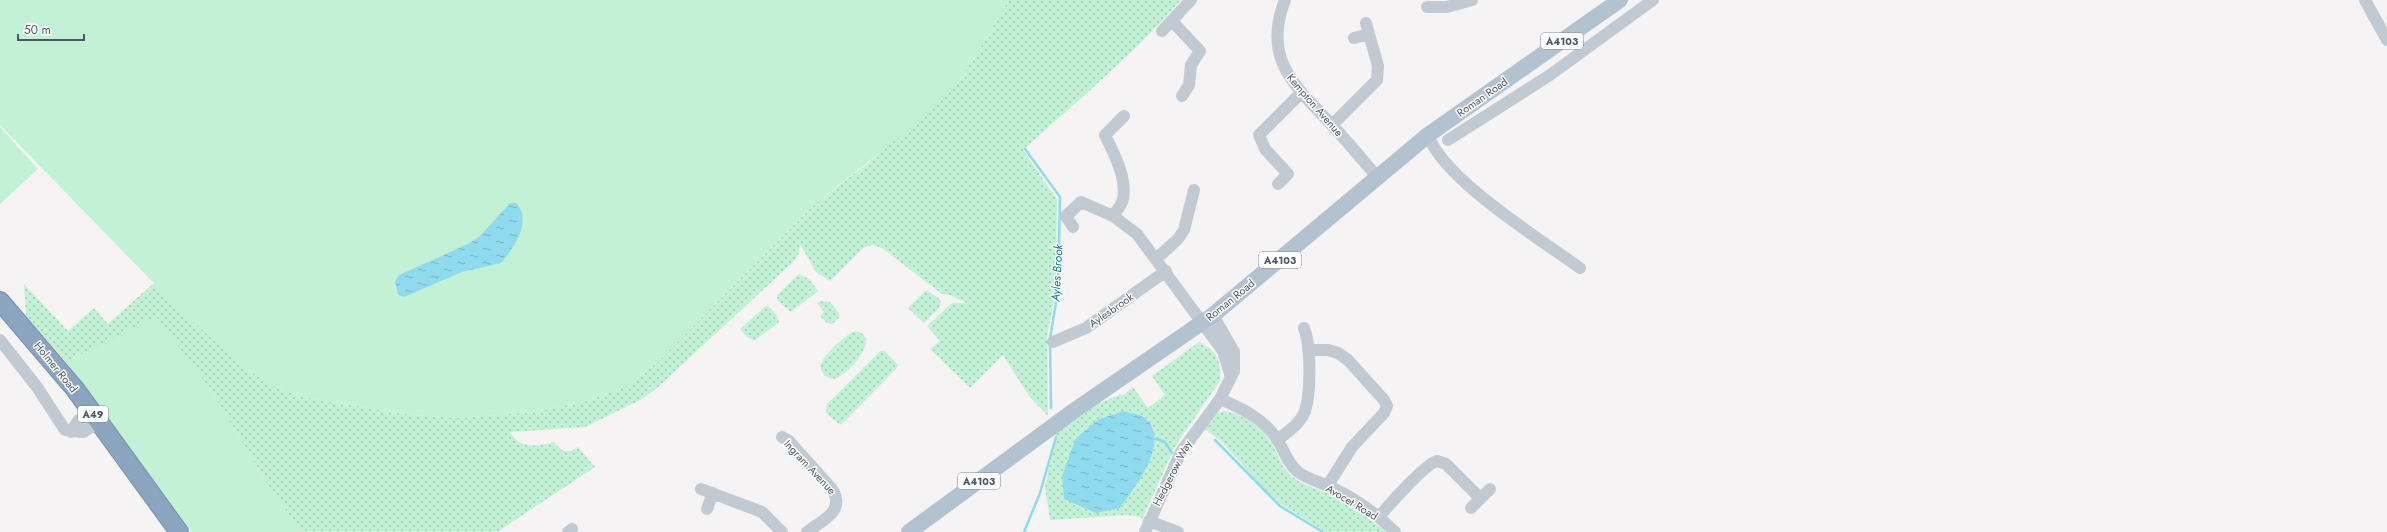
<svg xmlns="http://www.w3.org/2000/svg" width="2387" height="532" font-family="Jost,sans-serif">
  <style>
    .grass { fill: url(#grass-dots); fill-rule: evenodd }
    .garden { fill: #c3f1d5 }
    .water { fill: url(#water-ripples) }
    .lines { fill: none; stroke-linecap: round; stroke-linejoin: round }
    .stream { stroke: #90daee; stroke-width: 2.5 }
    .highway-casing { stroke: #7690ad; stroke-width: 20 }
    .minor { stroke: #c1cad2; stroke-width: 12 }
    .major { stroke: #b3c2d1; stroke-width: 16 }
    .highway { stroke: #8ba5c1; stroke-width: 18 }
    .labels { text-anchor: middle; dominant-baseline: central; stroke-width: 3; stroke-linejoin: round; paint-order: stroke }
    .shield { fill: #fff; stroke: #808990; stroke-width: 1 }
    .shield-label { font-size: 10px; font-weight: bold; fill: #4a5661 }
    .street-label { font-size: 11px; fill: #4a5661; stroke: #fff }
    .water-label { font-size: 12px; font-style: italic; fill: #0c7c9b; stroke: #fff }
  </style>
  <defs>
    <pattern id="grass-dots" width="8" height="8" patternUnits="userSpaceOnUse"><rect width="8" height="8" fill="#c3f1d5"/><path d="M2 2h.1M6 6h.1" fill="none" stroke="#a0c6b0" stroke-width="1.8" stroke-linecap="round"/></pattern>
    <pattern id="water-ripples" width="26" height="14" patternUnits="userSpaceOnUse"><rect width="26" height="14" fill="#90daee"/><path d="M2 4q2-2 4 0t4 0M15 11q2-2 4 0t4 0" fill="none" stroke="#78b4c4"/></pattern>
  </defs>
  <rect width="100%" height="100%" fill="#f5f3f3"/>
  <!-- grass -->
  <path class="grass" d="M 1009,0 L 1181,0 C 1133,55 1077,101 1023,150 L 1057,199 L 1056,289 L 1047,337 L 1048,416 L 1029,396 L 1003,355 L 970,388 L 930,349 L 940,341 L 927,326 L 952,303 L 966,303 L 950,295 L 942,294 L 882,248 L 872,245 L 863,248 L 830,281 L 816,272 L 800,244 L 799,253 L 794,261 L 658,387 L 642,399 L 585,427 L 510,432 C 519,449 537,447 553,442 L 563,451 L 571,451 L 578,447 L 595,467 L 497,532 L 301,532 L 268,485 L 208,386 L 156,317 L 66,362 L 26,316 L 24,284 L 68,331 L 94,308 L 108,324 L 154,283 L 241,365 L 272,385 L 303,397 L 412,415 L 459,418 L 533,412 L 587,401 L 629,385 L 659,361 L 815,204 L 867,164 L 960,80 Z
    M 799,274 L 809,279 L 818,291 L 791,312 L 778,301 L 777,295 Z
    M 926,290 L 941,300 L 940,307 L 924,323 L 908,308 Z
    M 820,301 L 830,302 L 839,313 L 839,318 L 832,324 L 827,323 L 820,316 L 824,312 L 817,303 Z
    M 767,305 L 776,314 L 779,322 L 754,341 L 746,336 L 740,329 Z
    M 855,331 C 884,336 848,374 837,378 C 833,380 829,378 825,376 C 822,373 820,369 821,364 C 823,356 847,333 855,331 Z
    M 1199,342 C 1217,350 1222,362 1220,381 L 1175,446 L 1143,518 L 1129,515 L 1050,520 L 1045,488 L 1056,432 L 1092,406 L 1121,394 L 1122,396 L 1133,387 L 1148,408 L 1165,395 L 1152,376 ZM 1124,411 C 1129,413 1137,413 1142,416 C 1175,437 1135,487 1120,508 L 1076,438 L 1099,419 Z
    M 880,351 L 885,351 L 898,365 L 897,368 L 843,423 L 840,425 L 826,413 L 827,404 Z
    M 1223,411 C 1242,412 1263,428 1272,444 C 1278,454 1280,464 1288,473 C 1300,485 1313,487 1328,493 C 1349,502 1369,518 1386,532 L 1326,532 L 1281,504 L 1259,483 L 1221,441 L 1205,429 L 1216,414 Z"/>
  <!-- garden -->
  <path class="garden" d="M 0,0 L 1009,0 L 960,80 L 930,113 L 815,204 L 659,361 L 629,385 L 587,401 L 533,412 L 459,418 L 412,415 L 303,397 L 272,385 L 241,365 L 180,310 L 0,125 Z
    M 0,127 L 38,169 L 0,204 Z
    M 156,316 L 208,386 L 268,485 L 301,532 L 192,532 L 66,362 Z"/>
  <!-- water -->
  <path class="water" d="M 510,203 L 516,203 C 533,220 514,248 501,263 L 462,272 L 404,297 L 398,295 L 395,281 L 399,275 L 468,244 L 480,236 Z
    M 1124,411 C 1129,413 1137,413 1142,416 C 1175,437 1135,487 1120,508 L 1096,513 L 1064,499 L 1062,476 L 1076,438 L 1099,419 Z"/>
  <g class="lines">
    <!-- stream -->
    <path class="stream" d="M 1025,149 L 1060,197 L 1058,290 L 1050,339
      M 1050,344 L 1051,408
      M 1153,438 L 1165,442 L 1172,453
      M 1215,440 L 1280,506 L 1323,532
      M 1024,532 L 1040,493 L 1056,437"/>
    <!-- highway casing -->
    <g class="highway-casing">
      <path id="highway" d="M 0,301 L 75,389 L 179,532"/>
    </g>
    <!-- minor -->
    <path class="minor" d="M 1285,0 C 1262,58 1294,85 1331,124 C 1347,141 1362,159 1377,177
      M 2365,0 L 2387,40
      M 1427,7 L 1447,7 L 1472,0
      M 1172,21 L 1200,51 L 1191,65 L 1189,85 L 1182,96
      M 1162,31 L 1191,0
      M 1354,38 L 1369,34
      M 1332,125 L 1377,80 L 1378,66 L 1366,23
      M 1428,135 C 1444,180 1540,239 1580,268
      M 1448,140 L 1550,75 L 1653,0
      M 1278,184 L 1288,174 L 1265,149 L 1259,135 L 1301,93
      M 1113,216 C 1116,211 1122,205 1123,199 C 1127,177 1114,154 1105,135 L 1124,116
      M 1073,227 L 1066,216 L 1081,202 L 1113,216 L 1137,234 L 1223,351 L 1231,377
      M 1157,258 L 1178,239 L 1184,230 L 1194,190
      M 0,340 L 37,387 L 65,430 L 83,432 L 100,422
      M 1053,342 L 1086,328 L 1166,271
      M 1309,350 L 1328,350 L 1338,353 L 1348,360 L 1384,400 L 1387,406 L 1384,413 L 1352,447 L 1328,485
      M 1220,399 C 1241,408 1263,418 1277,439 C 1284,450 1287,463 1298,472 C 1309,480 1321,482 1333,488 C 1356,499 1378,515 1395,532
      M 71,432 L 78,421 L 92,411
      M 782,437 L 789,441 L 832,489 C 846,511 823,520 807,532
      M 1277,440 C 1288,432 1300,424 1305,411 C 1311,393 1311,346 1304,328
      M 701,489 L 762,512 L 782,532
      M 1471,508 L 1490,489
      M 707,509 L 713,493
      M 1379,517 C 1388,506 1425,464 1437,461 L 1446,464 L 1480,498
      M 1149,521 L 1178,532
      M 568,532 L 572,529
      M 1145,532 L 1181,452 L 1220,399 L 1234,371 L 1234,352 L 1213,315"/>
    <!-- major -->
    <path class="major" d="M 909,532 L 1075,410 L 1213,315 L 1428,135 L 1620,0"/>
    <!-- highway -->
    <use href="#highway" class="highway"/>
  </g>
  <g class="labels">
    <!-- shield labels -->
    <g class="shield">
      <rect x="1541" y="33" width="42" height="16" rx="3"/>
      <rect x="1259" y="252" width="42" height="16" rx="3"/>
      <rect x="78" y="406" width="30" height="16" rx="3"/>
      <rect x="958" y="473" width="42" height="16" rx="3"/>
    </g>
    <g class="shield-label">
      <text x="1562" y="41">A4103</text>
      <text x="1280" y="260">A4103</text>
      <text x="93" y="414">A49</text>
      <text x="979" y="481">A4103</text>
    </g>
    <!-- street labels -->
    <g class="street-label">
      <text transform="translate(1482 97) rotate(-35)">Roman Road</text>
      <text transform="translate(1315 105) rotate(49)">Kempton Avenue</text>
      <text transform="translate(1230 300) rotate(-39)">Roman Road</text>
      <text transform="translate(1111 310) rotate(-35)">Aylesbrook</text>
      <text transform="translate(56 367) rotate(51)">Holmer Road</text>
      <text transform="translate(810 467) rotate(47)">Ingram Avenue</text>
      <text transform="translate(1172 473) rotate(-63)">Hedgerow Way</text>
      <text transform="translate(1352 502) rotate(31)">Avocet Road</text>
    </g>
    <!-- water labels -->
    <g class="water-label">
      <text transform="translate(1057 273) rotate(-87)">Ayles Brook</text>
    </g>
  </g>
  <!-- scale -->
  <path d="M18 34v6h66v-6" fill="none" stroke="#4a5661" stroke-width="2"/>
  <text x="24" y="34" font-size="12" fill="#4a5661" stroke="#ffffff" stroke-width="3" paint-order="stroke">50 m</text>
</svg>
